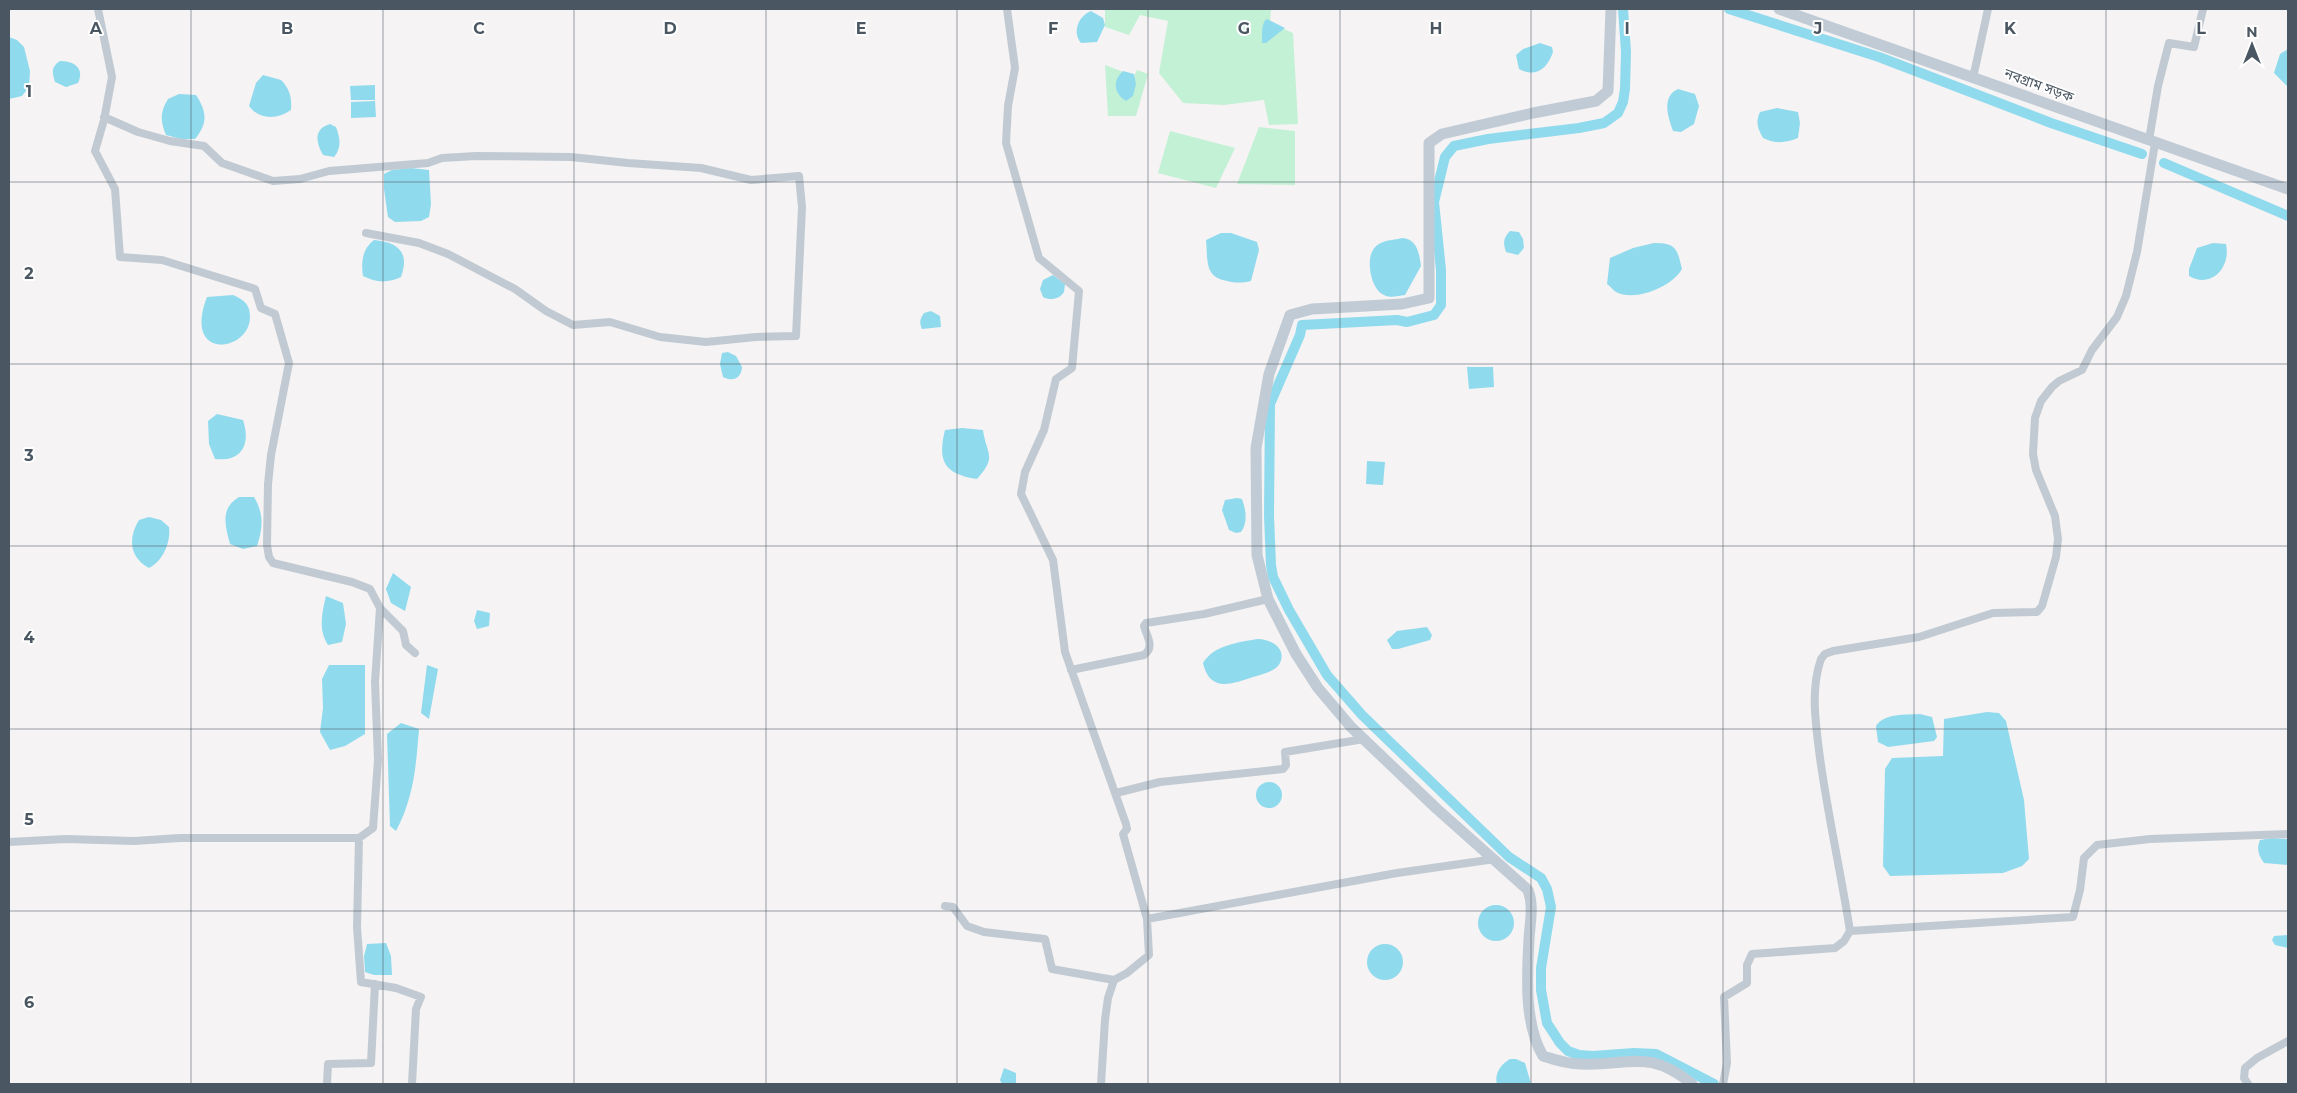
<svg xmlns="http://www.w3.org/2000/svg" width="2297" height="1093" font-family="Montserrat,'Noto Sans Bengali',sans-serif">
  <style>
    .green { fill: #c3f1d5 }
    .water { fill: #90daee }
    .lines { fill: none; stroke-linecap: round; stroke-linejoin: round }
    .canal { stroke: #90daee; stroke-width: 10 }
    .street { stroke: #c1cad2; stroke-width: 8 }
    .secondary { stroke: #c1cbd6; stroke-width: 11 }
    .grid { fill: none; stroke: #4a5661; stroke-width: 1; stroke-opacity: 0.55 }
    .labels { text-anchor: middle; dominant-baseline: central; stroke-width: 4; stroke-linejoin: round; paint-order: stroke }
    .street-label { font-size: 14px; fill: #4a5661; stroke: #fff }
    .grid-label { font-size: 16px; text-anchor: middle; font-weight: bold; fill: #4a5661; stroke: #fff; stroke-width: 4; stroke-linejoin: round; paint-order: stroke }
  </style>
  <rect width="100%" height="100%" fill="#f5f3f3"/>
  <!-- green -->
  <path class="green" d="M 1105,9 L 1271,9 L 1270,23 L 1293,33 L 1298,124 L 1269,125 L 1264,100 L 1224,105 L 1183,103 L 1159,73 L 1168,21 L 1140,15 L 1129,35 L 1105,27 Z
    M 1105,65 L 1134,76 L 1137,70 L 1148,74 L 1136,116 L 1108,116 Z
    M 1259,127 L 1295,131 L 1295,185 L 1237,184 Z
    M 1170,131 L 1235,148 L 1216,188 L 1158,173 Z"/>
  <!-- water -->
  <path class="water" d="M 1091,11 L 1103,18 L 1105,25 L 1097,42 L 1081,43 C 1072,33 1078,16 1091,11 Z
    M 1267,19 L 1285,28 L 1266,43 L 1262,43 C 1262,36 1261,22 1267,19 Z
    M 9,37 L 17,40 L 24,47 L 30,71 L 29,87 L 22,96 L 9,99 Z
    M 1540,43 L 1552,47 L 1553,52 C 1547,69 1536,78 1519,69 L 1516,55 L 1523,49 Z
    M 2288,49 L 2288,87 L 2274,73 L 2280,54 Z
    M 60,61 C 74,61 85,68 78,83 L 66,87 L 55,82 C 52,72 51,67 60,61 Z
    M 1123,71 L 1134,74 L 1136,84 L 1133,96 L 1126,101 C 1114,94 1112,81 1123,71 Z
    M 263,75 L 281,80 C 290,89 292,98 291,110 C 277,120 259,120 249,106 L 256,83 Z
    M 375,85 L 375,100 L 351,100 L 350,86 Z
    M 1678,89 L 1695,94 L 1699,106 L 1694,124 L 1681,132 L 1673,131 C 1668,117 1661,97 1678,89 Z
    M 179,94 L 196,95 C 207,112 208,123 195,139 L 181,139 L 166,135 C 160,121 160,112 168,99 Z
    M 375,101 L 376,117 L 351,118 L 351,102 Z
    M 1777,108 L 1798,112 L 1800,123 L 1798,138 C 1786,143 1775,144 1763,138 C 1758,129 1755,123 1760,112 Z
    M 330,124 L 336,127 C 340,138 342,147 334,157 L 323,155 C 316,143 313,129 330,124 Z
    M 411,168 L 429,170 L 431,204 L 429,217 L 421,221 L 395,222 L 388,217 L 384,189 L 384,174 L 392,170 Z
    M 1510,231 L 1519,232 L 1523,239 L 1524,248 L 1518,255 L 1506,252 C 1503,243 1503,238 1510,231 Z
    M 1221,233 L 1231,233 L 1257,242 L 1259,250 L 1251,281 C 1242,283 1236,283 1227,281 C 1204,277 1208,260 1206,240 Z
    M 1402,238 C 1417,239 1419,252 1421,266 L 1405,295 C 1397,296 1390,299 1382,294 C 1371,287 1366,261 1373,250 C 1380,239 1392,241 1402,238 Z
    M 374,240 C 398,242 410,252 401,277 C 388,283 376,283 363,276 C 361,263 362,249 374,240 Z
    M 1654,243 C 1676,243 1677,248 1682,269 C 1672,287 1635,302 1616,292 C 1613,290 1610,286 1607,284 L 1610,258 L 1633,248 Z
    M 2213,243 L 2226,244 C 2231,267 2212,289 2189,276 L 2189,269 L 2197,248 Z
    M 1053,275 L 1065,284 L 1064,292 C 1060,299 1050,301 1043,297 L 1040,289 L 1043,280 Z
    M 233,295 C 244,300 250,304 250,317 C 250,352 182,362 207,297 Z
    M 931,311 L 940,316 L 941,327 L 922,329 C 919,322 920,319 924,313 Z
    M 728,352 L 736,356 L 742,367 C 741,379 733,382 723,377 L 720,364 L 722,353 Z
    M 1467,367 L 1493,367 L 1494,387 L 1469,389 Z
    M 217,414 L 243,420 C 251,444 242,462 215,459 L 209,444 L 208,421 Z
    M 962,428 L 983,430 C 986,454 998,456 977,479 C 945,474 937,462 945,430 Z
    M 1367,461 L 1385,462 L 1383,485 L 1366,484 Z
    M 239,497 L 254,497 C 264,514 263,528 257,546 L 243,549 L 230,544 C 225,526 220,508 239,497 Z
    M 1237,498 L 1242,499 C 1246,510 1248,522 1241,532 L 1236,533 L 1229,530 L 1222,510 L 1225,500 Z
    M 149,517 L 161,520 L 169,527 C 171,542 163,561 149,568 C 129,557 128,538 139,520 Z
    M 393,573 L 411,587 L 405,611 L 391,603 L 386,589 Z
    M 326,596 L 343,603 L 346,624 L 342,642 L 328,645 C 318,630 322,612 326,596 Z
    M 477,610 L 490,613 L 489,626 L 477,629 L 474,621 Z
    M 1427,627 L 1432,635 L 1430,640 L 1398,649 L 1392,649 L 1387,640 L 1397,631 Z
    M 1258,639 C 1270,639 1287,648 1280,663 C 1275,672 1262,674 1253,677 C 1232,684 1210,693 1203,663 C 1214,645 1239,642 1258,639 Z
    M 329,665 L 365,665 L 365,734 L 345,746 L 330,750 L 320,732 L 323,708 L 322,679 Z
    M 427,665 L 438,669 L 429,719 L 421,713 Z
    M 1987,712 L 1999,713 L 2006,721 L 2024,800 L 2029,859 L 2022,866 L 2003,873 L 1890,876 L 1883,866 L 1885,769 L 1892,758 L 1943,756 L 1944,719 Z
    M 1920,714 L 1932,717 L 1937,737 L 1934,741 L 1888,747 L 1878,742 L 1876,726 C 1884,713 1906,715 1920,714 Z
    M 401,723 L 419,729 C 416,766 414,797 396,831 L 390,826 L 387,734 Z
    M1256 795a13 13 0 1 1 26 0a13 13 0 1 1-26 0Z
    M 2272,838 L 2288,839 L 2288,865 L 2264,863 C 2259,856 2256,849 2260,840 Z
    M1478 923a18 18 0 1 1 36 0a18 18 0 1 1-36 0Z
    M 2288,935 L 2288,948 L 2275,945 L 2272,940 L 2274,936 Z
    M 386,943 L 391,956 L 392,975 L 374,975 L 365,972 L 364,956 L 367,944 Z
    M1367 962a18 18 0 1 1 36 0a18 18 0 1 1-36 0Z
    M 1510,1059 L 1516,1059 L 1525,1063 L 1531,1084 L 1497,1084 C 1494,1074 1501,1064 1510,1059 Z
    M 1004,1068 L 1016,1073 L 1016,1084 L 1002,1084 L 1000,1080 Z"/>
  <g class="lines">
    <!-- canal -->
    <path class="canal" d="M 1623,9 L 1626,52 L 1625,89 L 1623,102 L 1618,113 L 1604,123 L 1579,128 L 1488,139 L 1454,146 L 1445,157 L 1434,202 L 1441,270 L 1441,305 L 1434,315 L 1407,322 L 1397,320 L 1302,325 L 1300,335 L 1270,404 L 1269,516 L 1271,565 L 1273,577 L 1289,610 L 1327,675 L 1362,715 L 1509,857 L 1541,878 L 1547,889 L 1551,907 L 1541,968 L 1541,990 L 1547,1023 L 1560,1043 L 1568,1051 L 1579,1055 L 1593,1056 L 1634,1053 L 1656,1054 L 1714,1084
      M 1729,9 L 1879,57 L 2051,123 L 2142,154
      M 2164,163 L 2288,216"/>
    <!-- street -->
    <path class="street" d="M 1007,9 L 1015,68 L 1008,106 L 1006,143 L 1039,258 L 1079,291 L 1072,368 L 1056,379 L 1044,430 L 1025,472 L 1021,494 L 1053,560 L 1065,652 L 1126,824 L 1127,829 L 1123,834 L 1147,919 L 1149,955 L 1127,973 L 1114,980 L 1108,998 L 1105,1020 L 1101,1084
      M 1973,78 L 1988,9
      M 104,117 L 138,132 L 170,141 L 204,146 L 222,163 L 273,181 L 300,179 L 329,171 L 428,163 L 442,158 L 476,156 L 571,157 L 628,163 L 701,168 L 751,180 L 799,176 L 802,207 L 796,336 L 756,337 L 706,342 L 660,337 L 610,322 L 573,325 L 546,311 L 515,289 L 448,254 L 419,243 L 366,233
      M 2149,140 L 2158,86 L 2169,43 L 2194,47 L 2203,9
      M 380,608 L 403,631 L 406,645 L 415,653
      M 1071,670 L 1144,655 C 1155,647 1147,637 1144,626 L 1146,623 L 1204,614 L 1268,599
      M 1116,793 L 1160,782 L 1283,769 L 1286,765 L 1285,752 L 1364,739
      M 359,838 L 357,927 L 361,982 L 396,988 L 421,997 L 416,1009 L 412,1084
      M 9,842 L 66,839 L 134,841 L 180,838 L 359,838 L 373,828 L 378,760 L 375,682 L 380,608 L 370,589 L 352,582 L 273,563 L 269,557 L 267,545 L 268,484 L 271,455 L 289,363 L 275,314 L 261,308 L 255,289 L 162,260 L 120,257 L 115,189 L 95,151 L 104,120 L 112,77 L 98,9
      M 945,906 L 953,907 L 967,926 L 984,932 L 1045,939 L 1052,969 L 1114,980
      M 1147,919 L 1397,873 L 1495,859
      M 1850,931 L 2073,917 L 2080,890 L 2084,858 L 2097,845 L 2150,839 L 2288,834
      M 327,1084 L 328,1064 L 371,1063 L 375,984
      M 1723,1084 L 1727,1063 L 1724,997 L 1747,983 L 1747,965 L 1752,954 L 1835,948 L 1844,941 L 1850,931 C 1841,873 1828,816 1820,758 C 1816,726 1810,690 1821,659 L 1825,654 L 1833,651 L 1919,637 L 1993,613 L 2037,612 L 2042,606 L 2056,557 L 2058,539 L 2055,516 L 2036,470 L 2033,454 L 2035,418 L 2041,401 L 2052,387 L 2059,381 L 2082,370 L 2092,350 L 2117,317 L 2126,296 L 2137,252 L 2155,143
      M 2248,1084 L 2244,1078 L 2245,1068 L 2257,1058 L 2288,1041"/>
    <!-- secondary -->
    <path class="secondary" d="M 1611,9 L 1608,91 L 1596,101 L 1533,113 L 1442,134 L 1429,143 L 1429,298 L 1402,304 L 1312,309 L 1290,315 L 1269,374 L 1256,448 L 1257,555 L 1268,599 L 1296,654 L 1318,688 L 1351,727 L 1437,809 L 1528,890 C 1534,906 1530,922 1529,939 C 1527,976 1524,1024 1543,1056 C 1555,1060 1568,1064 1581,1064 C 1629,1066 1648,1048 1692,1084
      M 1779,9 L 2288,189"/>
  </g>
  <!-- grid -->
  <path class="grid" d="M 191,9 L 191,1084M 383,9 L 383,1084M 574,9 L 574,1084M 766,9 L 766,1084M 957,9 L 957,1084M 1148,9 L 1148,1084M 1340,9 L 1340,1084M 1531,9 L 1531,1084M 1723,9 L 1723,1084M 1914,9 L 1914,1084M 2106,9 L 2106,1084M 9,182 L 2288,182M 9,364 L 2288,364M 9,546 L 2288,546M 9,729 L 2288,729M 9,911 L 2288,911"/>
  <g class="labels">
    <!-- street labels -->
    <g class="street-label">
      <text transform="translate(2039 85) rotate(20)">নবগ্রাম সড়ক</text>
    </g>
  </g>
  <g class="grid-label">
    <text x="96" y="34">A</text>
    <text x="287" y="34">B</text>
    <text x="479" y="34">C</text>
    <text x="670" y="34">D</text>
    <text x="861" y="34">E</text>
    <text x="1053" y="34">F</text>
    <text x="1244" y="34">G</text>
    <text x="1436" y="34">H</text>
    <text x="1627" y="34">I</text>
    <text x="1818" y="34">J</text>
    <text x="2010" y="34">K</text>
    <text x="2201" y="34">L</text>
    <text x="29" y="97">1</text>
    <text x="29" y="279">2</text>
    <text x="29" y="461">3</text>
    <text x="29" y="643">4</text>
    <text x="29" y="825">5</text>
    <text x="29" y="1008">6</text>
  </g>
  <!-- border -->
  <rect width="2297" height="1093" fill="none" stroke="#4a5661" stroke-width="20"/>
  <!-- north arrow -->
  <g transform="translate(2252 45)" stroke="#ffffff" stroke-width="4" paint-order="stroke">
  <path d="M0-4L9 19L0 12L-9 19Z" fill="#4a5661"/>
  <text y="-8" font-size="14" font-weight="bold" text-anchor="middle" fill="#4a5661">N</text>
  </g>
</svg>
